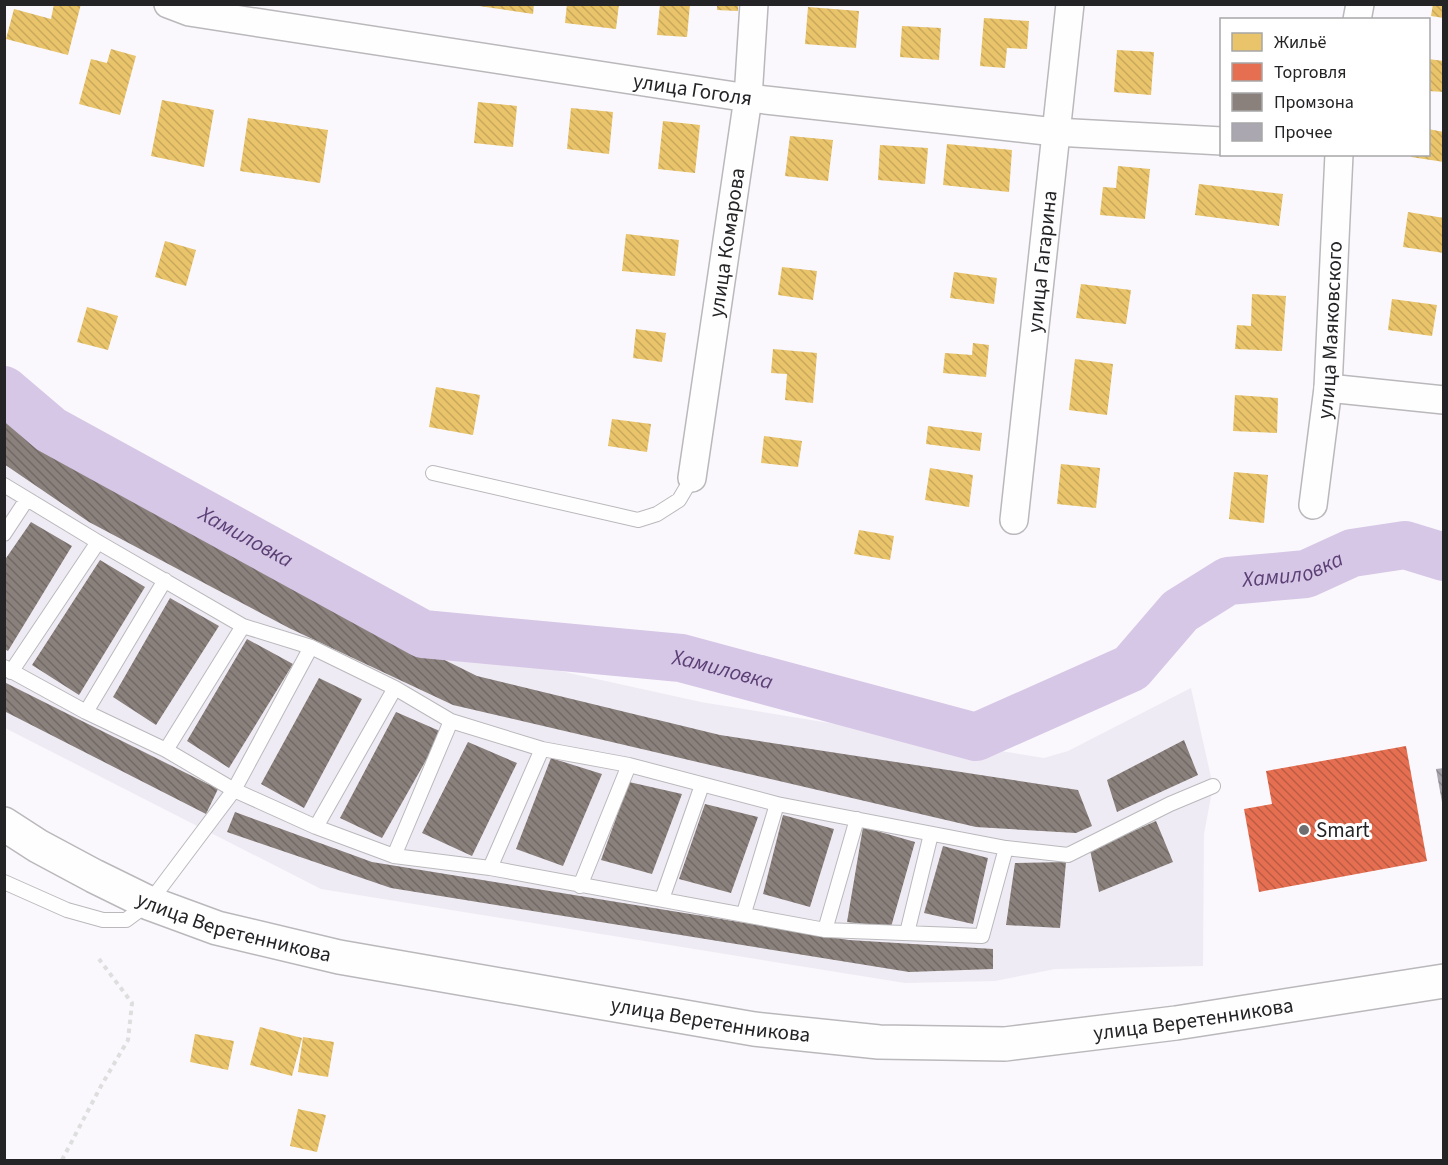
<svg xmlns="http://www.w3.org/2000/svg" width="1448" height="1165" font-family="'Source Sans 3',sans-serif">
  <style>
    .built { fill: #efebf4 }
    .homes { fill: url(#homes-back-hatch) }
    .shops { fill: url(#shops-back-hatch) }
    .industry { fill: url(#industry-back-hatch) }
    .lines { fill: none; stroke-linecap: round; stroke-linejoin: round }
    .river { stroke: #d6c7e6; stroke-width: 48 }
    .building { fill: url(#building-back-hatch) }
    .lane-casing { stroke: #bab8bb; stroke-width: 16 }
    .street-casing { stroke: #bab8bb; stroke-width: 30 }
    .secondary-casing { stroke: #bab8bb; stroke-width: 36 }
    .path { stroke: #dedede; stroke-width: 4; stroke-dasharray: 4.5 4.5; stroke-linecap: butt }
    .lane { stroke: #fefeff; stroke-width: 14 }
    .street { stroke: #fefeff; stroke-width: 27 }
    .secondary { stroke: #fefeff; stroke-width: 33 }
    .poi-dot { fill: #6f6e70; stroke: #fff; stroke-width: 2 }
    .labels { text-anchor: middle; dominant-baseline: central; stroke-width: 6; stroke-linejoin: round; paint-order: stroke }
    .street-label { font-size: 21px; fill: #242325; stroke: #fff }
    .poi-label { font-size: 21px; fill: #242325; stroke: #fff; text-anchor: start }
    .water-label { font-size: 22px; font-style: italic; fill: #5b3f75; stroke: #fff }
  </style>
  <defs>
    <pattern id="homes-back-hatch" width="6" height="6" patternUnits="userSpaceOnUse" patternTransform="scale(1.5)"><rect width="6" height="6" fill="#e9c46a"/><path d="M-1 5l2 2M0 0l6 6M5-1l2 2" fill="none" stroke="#c8a85c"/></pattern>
    <pattern id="shops-back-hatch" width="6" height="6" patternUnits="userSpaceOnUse" patternTransform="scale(1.5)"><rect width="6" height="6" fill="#e76f51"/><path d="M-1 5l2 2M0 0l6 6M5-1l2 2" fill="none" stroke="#bb5b43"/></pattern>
    <pattern id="industry-back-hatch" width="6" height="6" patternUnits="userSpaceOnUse" patternTransform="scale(1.5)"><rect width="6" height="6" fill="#8a817c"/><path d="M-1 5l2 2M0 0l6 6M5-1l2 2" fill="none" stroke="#716965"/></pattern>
    <pattern id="building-back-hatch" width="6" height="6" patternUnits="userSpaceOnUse" patternTransform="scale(1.5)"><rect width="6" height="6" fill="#aba7b0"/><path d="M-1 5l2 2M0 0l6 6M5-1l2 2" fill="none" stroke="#8b888f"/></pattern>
  </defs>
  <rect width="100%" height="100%" fill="#faf8fc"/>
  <!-- built -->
  <path class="built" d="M 4,392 L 91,464 L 317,588 L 424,641 L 701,702 L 1044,758 L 1068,751 L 1191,688 L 1213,786 L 1204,834 L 1203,966 L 1055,969 L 995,981 L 905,983 L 321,889 L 5,728 Z"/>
  <!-- homes -->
  <path class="homes" d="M 54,4 L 81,4 L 68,55 L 6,39 L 14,9 L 51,19 Z
    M 465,4 L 534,4 L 533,14 Z
    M 567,4 L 619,4 L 616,29 L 565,23 Z
    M 660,4 L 690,4 L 687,37 L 657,35 Z
    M 717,4 L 738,4 L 738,11 L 717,10 Z
    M 1433,4 L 1444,4 L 1444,18 L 1431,16 Z
    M 808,7 L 859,11 L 856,48 L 805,44 Z
    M 984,18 L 1029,21 L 1027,49 L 1007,48 L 1005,68 L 980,66 Z
    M 902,26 L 941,28 L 939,60 L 900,57 Z
    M 111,49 L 136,56 L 120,115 L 79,104 L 91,59 L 107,63 Z
    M 1117,50 L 1154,52 L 1151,95 L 1114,92 Z
    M 1428,59 L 1444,61 L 1444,92 L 1428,91 Z
    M 162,100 L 214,110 L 204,167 L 151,156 Z
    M 478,102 L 517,106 L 513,147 L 474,143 Z
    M 571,108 L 613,112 L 609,154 L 567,149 Z
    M 248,118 L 328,130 L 320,183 L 240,171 Z
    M 663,121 L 700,125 L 695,173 L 658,169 Z
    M 1428,129 L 1444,132 L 1444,162 L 1411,157 L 1412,154 L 1428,154 Z
    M 790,136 L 833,140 L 828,181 L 785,176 Z
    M 947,144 L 1012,150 L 1009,192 L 943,185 Z
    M 880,145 L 928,148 L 925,184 L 878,180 Z
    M 1118,166 L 1150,169 L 1145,219 L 1100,215 L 1103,187 L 1116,188 Z
    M 1199,184 L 1283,194 L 1279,226 L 1195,215 Z
    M 1408,212 L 1444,218 L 1444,253 L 1403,247 Z
    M 626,234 L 679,240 L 675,276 L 622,271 Z
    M 165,241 L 196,250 L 186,286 L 155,277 Z
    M 782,267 L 817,271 L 813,300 L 778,295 Z
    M 954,272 L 997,278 L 994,304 L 950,298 Z
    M 1081,284 L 1131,290 L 1126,324 L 1076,318 Z
    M 1252,294 L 1286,296 L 1282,351 L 1235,349 L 1237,325 L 1251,326 Z
    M 1392,299 L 1437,305 L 1432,336 L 1388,330 Z
    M 87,307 L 118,316 L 108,350 L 77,342 Z
    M 636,329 L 666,333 L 662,362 L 633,358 Z
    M 973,343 L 989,345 L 986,377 L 943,373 L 945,353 L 972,355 Z
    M 773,349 L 817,353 L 813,403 L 785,400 L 787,374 L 771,373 Z
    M 1075,359 L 1113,364 L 1107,415 L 1069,410 Z
    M 436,387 L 480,395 L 473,435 L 429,427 Z
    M 1235,395 L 1278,398 L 1277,433 L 1233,431 Z
    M 612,419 L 651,424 L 647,452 L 608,446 Z
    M 928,426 L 982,433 L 980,451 L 926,444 Z
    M 764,436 L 802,441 L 798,467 L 761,463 Z
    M 1061,464 L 1100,468 L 1096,508 L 1057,504 Z
    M 930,468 L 973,475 L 969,507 L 925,500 Z
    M 1234,472 L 1268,475 L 1264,523 L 1229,519 Z
    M 859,530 L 894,536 L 890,560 L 854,554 Z
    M 260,1027 L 302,1038 L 292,1076 L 250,1065 Z
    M 195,1034 L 234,1041 L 228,1070 L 190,1062 Z
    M 303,1037 L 334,1042 L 328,1077 L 298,1072 Z
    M 298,1109 L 326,1115 L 317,1152 L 290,1146 Z"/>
  <!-- shops -->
  <path class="shops" d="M 1406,746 L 1427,861 L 1259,892 L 1244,809 L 1272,804 L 1266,771 Z"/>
  <!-- industry -->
  <path class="industry" d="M 4,403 L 99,477 L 253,565 L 477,676 L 720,735 L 1078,790 L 1092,826 L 1076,833 L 976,827 L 453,705 L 289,628 L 89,522 L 4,464 Z
    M 31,522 L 72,546 L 8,651 L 4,649 L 4,561 Z
    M 100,560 L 145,587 L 79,695 L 32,665 Z
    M 170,598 L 219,626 L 156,725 L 113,697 Z
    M 247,639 L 293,664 L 229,768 L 187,741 Z
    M 319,678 L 362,699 L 304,808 L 261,784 Z
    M 4,682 L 218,789 L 206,814 L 4,711 Z
    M 396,712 L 442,732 L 382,838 L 340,818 Z
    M 1184,740 L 1198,775 L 1117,812 L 1107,780 Z
    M 468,742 L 517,763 L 472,856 L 422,833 Z
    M 551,758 L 602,774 L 563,866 L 516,849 Z
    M 629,782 L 682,794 L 652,874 L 601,860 Z
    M 705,804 L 758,817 L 731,893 L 679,879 Z
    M 235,812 L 372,862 L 849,940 L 993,949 L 993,969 L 909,972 L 391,888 L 227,832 Z
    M 783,815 L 834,829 L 810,907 L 763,894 Z
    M 1156,821 L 1173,862 L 1099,892 L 1090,850 Z
    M 863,827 L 915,842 L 891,927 L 847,922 Z
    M 943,846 L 988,858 L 973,924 L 924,913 Z
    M 1066,862 L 1060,928 L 1006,925 L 1015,863 Z"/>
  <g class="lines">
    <!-- river -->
    <path class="river" id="s1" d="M 4,390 L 51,430 L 423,634 L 681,658 L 976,737 L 1131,668 L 1180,611 L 1228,581 L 1306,574 L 1352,553 L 1405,545 L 1444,557"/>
  </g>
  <!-- building -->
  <path class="building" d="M 1444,768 L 1444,802 L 1442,802 L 1436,769 Z"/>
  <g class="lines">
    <!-- lane casing -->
    <g class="lane-casing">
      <path id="lane" d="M 433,473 L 638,520 L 657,514 L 679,500 L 692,478
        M 4,485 L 98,542 L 243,626 L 311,647 L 395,688 L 451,721 L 542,749 L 629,765 L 777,804 L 1006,848 L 1068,855 L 1170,804 L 1213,786
        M 4,534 L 27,499
        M 4,667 L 86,712 L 166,750 L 234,790 L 316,827 L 394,856 L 490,868 L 825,930 L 982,936 L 1006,848
        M 11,672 L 98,542
        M 86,712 L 165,580
        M 166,750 L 243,626
        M 316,827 L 395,688
        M 394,856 L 451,721
        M 490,868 L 542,749
        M 4,882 L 67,910 L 103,920 L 126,920 L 149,903 L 234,790 L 311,647
        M 580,886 L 629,765
        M 662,899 L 702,785
        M 744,913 L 777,804
        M 825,930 L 857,819
        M 907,933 L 931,834"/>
    </g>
    <!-- street casing -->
    <g class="street-casing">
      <g id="street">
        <path id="s2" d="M 168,4 L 189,12 L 748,98 L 1055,132 L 1222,141"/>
        <path d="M 1357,20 L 1360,4"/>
        <path d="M 1328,388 L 1444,400"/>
        <path id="s3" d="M 692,478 L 748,98 L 754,4"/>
        <path id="s4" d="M 1313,505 L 1328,388 L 1339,154"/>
        <path id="s5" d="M 1014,520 L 1070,4"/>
      </g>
    </g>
    <!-- secondary casing -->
    <g class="secondary-casing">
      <g id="secondary">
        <path id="s6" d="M 4,824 L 38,846 L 94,876 L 149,903 L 217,928 L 339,957 L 754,1029 L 879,1042 L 1005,1044 L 1176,1023 L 1444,981"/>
      </g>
    </g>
    <!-- path -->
    <path class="path" d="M 62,1160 L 101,1086 L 128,1040 L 132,1003 L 99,959"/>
    <!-- lane -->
    <use href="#lane" class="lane"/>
    <!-- street -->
    <use href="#street" class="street"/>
    <!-- secondary -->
    <use href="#secondary" class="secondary"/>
  </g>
  <!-- markers -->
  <circle class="poi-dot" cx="1304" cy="830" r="6"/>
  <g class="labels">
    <!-- street labels -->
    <g class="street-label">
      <text stroke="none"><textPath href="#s2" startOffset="532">улица Гоголя</textPath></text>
      <text stroke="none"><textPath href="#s3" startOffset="238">улица Комарова</textPath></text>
      <text stroke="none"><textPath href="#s5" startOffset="260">улица Гагарина</textPath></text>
      <text stroke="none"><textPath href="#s4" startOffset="176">улица Маяковского</textPath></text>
      <text stroke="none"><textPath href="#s6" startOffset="254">улица Веретенникова</textPath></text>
      <text stroke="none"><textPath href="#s6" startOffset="740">улица Веретенникова</textPath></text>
      <text stroke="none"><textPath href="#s6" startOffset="1226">улица Веретенникова</textPath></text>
    </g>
    <!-- poi labels -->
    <g class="poi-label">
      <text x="1316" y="830">Smart</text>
    </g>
    <!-- water labels -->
    <g class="water-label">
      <text stroke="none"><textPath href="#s1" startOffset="284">Хамиловка</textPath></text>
      <text stroke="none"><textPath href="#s1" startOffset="1418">Хамиловка</textPath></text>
      <text stroke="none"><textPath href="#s1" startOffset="788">Хамиловка</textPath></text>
    </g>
  </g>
  <!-- border -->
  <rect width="1448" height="1165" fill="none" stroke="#242325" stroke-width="12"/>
  <!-- legend -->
  <rect x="1220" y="18" width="210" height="138" fill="#ffffff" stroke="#a7a7a8" stroke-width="1.5"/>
  <rect x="1232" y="33" width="30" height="18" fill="#e9c46a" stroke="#a7a7a8" stroke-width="1.5"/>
  <text x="1274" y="48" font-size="18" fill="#242325">Жильё</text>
  <rect x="1232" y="63" width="30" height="18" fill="#e76f51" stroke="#a7a7a8" stroke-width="1.5"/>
  <text x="1274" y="78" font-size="18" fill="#242325">Торговля</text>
  <rect x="1232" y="93" width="30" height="18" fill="#8a817c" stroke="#a7a7a8" stroke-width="1.5"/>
  <text x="1274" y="108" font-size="18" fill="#242325">Промзона</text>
  <rect x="1232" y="123" width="30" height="18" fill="#aba7b0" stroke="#a7a7a8" stroke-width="1.5"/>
  <text x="1274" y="138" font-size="18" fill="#242325">Прочее</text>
</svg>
